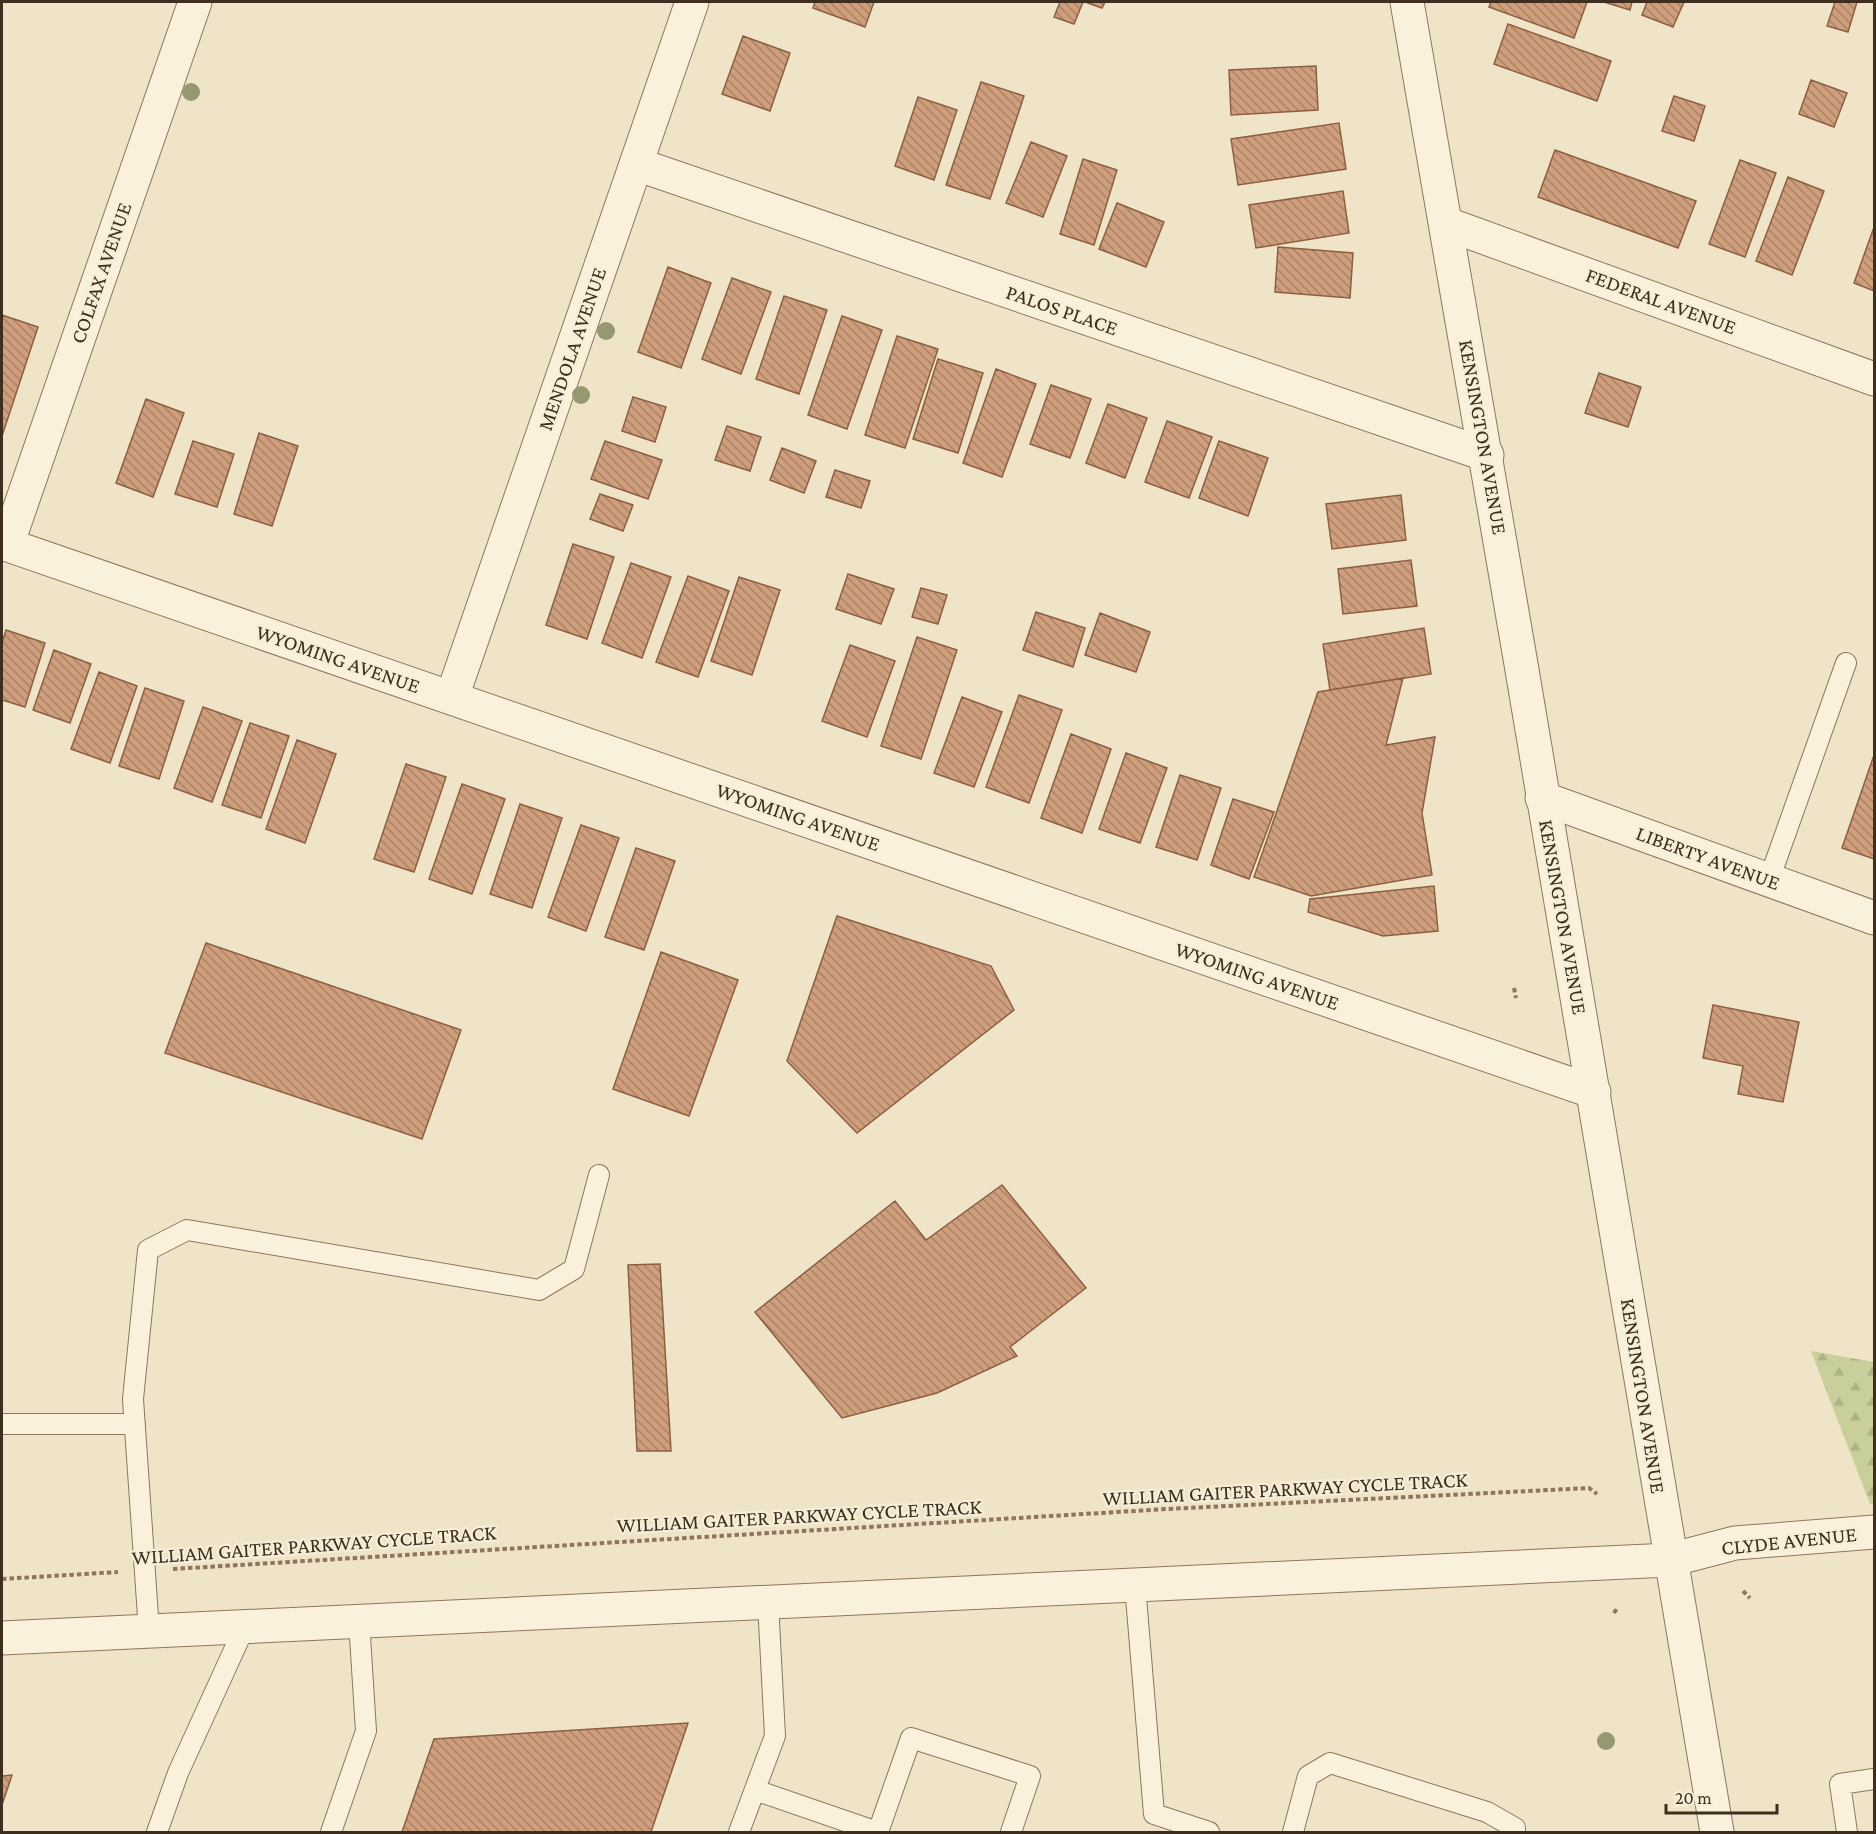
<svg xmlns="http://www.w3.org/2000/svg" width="1876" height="1834" font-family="'Crimson Pro',serif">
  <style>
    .forest { fill: url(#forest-firs) }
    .building { fill: url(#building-back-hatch); stroke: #8d5f41; stroke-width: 1.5 }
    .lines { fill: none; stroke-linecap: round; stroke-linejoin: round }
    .service-casing { stroke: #8d765c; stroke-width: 22 }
    .minor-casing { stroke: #8d765c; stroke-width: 35 }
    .tertiary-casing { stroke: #8d765c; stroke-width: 35 }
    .path { stroke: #8d765c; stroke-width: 4; stroke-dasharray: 4.5 3; stroke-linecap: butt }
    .service { stroke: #faf1dc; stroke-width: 20 }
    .minor { stroke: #faf1dc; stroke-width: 33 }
    .tertiary { stroke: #faf1dc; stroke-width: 33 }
    .tree { fill: #96986f }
    .labels { text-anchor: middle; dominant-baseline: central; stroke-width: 4.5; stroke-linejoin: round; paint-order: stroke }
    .street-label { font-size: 21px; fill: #3d2e20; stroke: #f7eed8 }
  </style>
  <defs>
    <pattern id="forest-firs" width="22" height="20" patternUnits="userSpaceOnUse" patternTransform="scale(1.5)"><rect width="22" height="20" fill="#c9cf9b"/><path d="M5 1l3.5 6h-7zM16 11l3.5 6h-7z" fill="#aeb285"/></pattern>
    <pattern id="building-back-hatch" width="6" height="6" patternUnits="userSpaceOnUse" patternTransform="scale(1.5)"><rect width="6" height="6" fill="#cf9f7d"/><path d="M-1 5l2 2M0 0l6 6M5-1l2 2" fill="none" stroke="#a98266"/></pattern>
  </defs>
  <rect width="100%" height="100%" fill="#f0e4c8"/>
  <!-- forest -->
  <path class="forest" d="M 1811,1351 L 1874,1362 L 1874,1504 L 1870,1504 Z"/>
  <!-- building -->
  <path class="building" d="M 815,2 L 874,2 L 865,27 L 813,8 Z
    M 1060,2 L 1083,2 L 1074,24 L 1054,17 Z
    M 1085,2 L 1105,2 L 1102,8 Z
    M 1491,2 L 1587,2 L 1574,38 L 1489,7 Z
    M 1604,2 L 1632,2 L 1630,10 Z
    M 1647,2 L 1684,2 L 1673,27 L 1642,15 Z
    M 1835,2 L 1857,2 L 1848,32 L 1827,26 Z
    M 1508,24 L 1611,61 L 1597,101 L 1494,64 Z
    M 743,36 L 790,53 L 770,111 L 722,94 Z
    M 1316,66 L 1318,110 L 1231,115 L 1229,70 Z
    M 1811,80 L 1847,93 L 1834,127 L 1799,114 Z
    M 981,82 L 1024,96 L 990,199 L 946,185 Z
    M 1674,96 L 1705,106 L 1694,141 L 1662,131 Z
    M 918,97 L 957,110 L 934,180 L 895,166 Z
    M 1339,123 L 1346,169 L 1238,185 L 1231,139 Z
    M 1031,142 L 1067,156 L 1043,217 L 1006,203 Z
    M 1555,150 L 1696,201 L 1678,248 L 1538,197 Z
    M 1083,159 L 1117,170 L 1094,245 L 1060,234 Z
    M 1740,160 L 1776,173 L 1745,257 L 1709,244 Z
    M 1788,177 L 1824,191 L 1792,275 L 1756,261 Z
    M 1343,191 L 1349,233 L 1256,248 L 1249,205 Z
    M 1117,203 L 1164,222 L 1146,267 L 1099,249 Z
    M 1874,227 L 1874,291 L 1854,283 Z
    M 1278,247 L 1353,253 L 1350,298 L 1275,292 Z
    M 668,267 L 711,283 L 681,368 L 638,352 Z
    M 732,278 L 771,292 L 741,374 L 702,359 Z
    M 784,296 L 827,310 L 799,394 L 756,379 Z
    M 2,315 L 38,327 L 2,436 Z
    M 842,316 L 882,330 L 847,429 L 808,415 Z
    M 897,336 L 938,349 L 905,448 L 865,435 Z
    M 938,359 L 983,373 L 958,453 L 913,439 Z
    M 996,369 L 1036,384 L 1002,477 L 963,463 Z
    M 1599,373 L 1641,387 L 1628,427 L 1585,413 Z
    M 1051,385 L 1091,399 L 1070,458 L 1030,444 Z
    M 633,397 L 666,407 L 655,442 L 622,431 Z
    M 146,399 L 184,413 L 153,497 L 116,483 Z
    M 1108,404 L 1147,418 L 1125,478 L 1086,463 Z
    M 1167,421 L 1212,437 L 1189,498 L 1145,482 Z
    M 727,426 L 761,437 L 750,471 L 715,460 Z
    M 259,433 L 298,446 L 272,526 L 234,514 Z
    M 193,441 L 234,454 L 217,507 L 175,494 Z
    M 605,441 L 662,460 L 648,499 L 591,479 Z
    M 1219,441 L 1268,458 L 1248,516 L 1199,498 Z
    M 782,448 L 816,461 L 804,493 L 770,480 Z
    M 835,470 L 870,481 L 861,508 L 826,497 Z
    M 600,494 L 633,505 L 623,531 L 590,519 Z
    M 1401,495 L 1406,540 L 1332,549 L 1326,504 Z
    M 573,544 L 614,557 L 587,639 L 546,625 Z
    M 1411,560 L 1417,606 L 1343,614 L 1338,569 Z
    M 631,563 L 671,577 L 642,658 L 602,643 Z
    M 848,574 L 894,589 L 881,624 L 836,609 Z
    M 688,576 L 729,591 L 698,677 L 656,662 Z
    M 739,577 L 780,590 L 752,675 L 711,661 Z
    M 921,588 L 947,595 L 938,624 L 912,617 Z
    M 1036,612 L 1085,628 L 1073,667 L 1023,650 Z
    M 1100,613 L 1150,632 L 1136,672 L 1085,655 Z
    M 1424,628 L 1431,674 L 1330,690 L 1323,644 Z
    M 6,630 L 45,643 L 25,707 L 2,700 L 2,643 Z
    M 917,637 L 957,650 L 921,759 L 881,746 Z
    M 850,645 L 895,661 L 867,737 L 822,721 Z
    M 54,650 L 91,664 L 70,723 L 33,710 Z
    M 99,672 L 137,686 L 110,763 L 71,749 Z
    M 1403,678 L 1386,745 L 1435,737 L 1422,813 L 1432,875 L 1311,896 L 1254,877 L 1318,692 Z
    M 145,688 L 184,701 L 159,779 L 119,766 Z
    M 1019,695 L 1062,710 L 1029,803 L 986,787 Z
    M 962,697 L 1002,712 L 974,787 L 934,773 Z
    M 203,707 L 242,721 L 212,802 L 174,788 Z
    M 250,723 L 289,736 L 261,818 L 222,805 Z
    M 1071,734 L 1111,749 L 1082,833 L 1041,818 Z
    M 297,740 L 336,754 L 305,843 L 266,829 Z
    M 1126,753 L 1167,768 L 1140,843 L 1099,829 Z
    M 1874,755 L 1874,859 L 1842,848 Z
    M 406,764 L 446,777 L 414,872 L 374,859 Z
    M 1180,775 L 1221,788 L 1197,860 L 1156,847 Z
    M 462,784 L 505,799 L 472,894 L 429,879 Z
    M 1233,799 L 1274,812 L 1249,879 L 1211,865 Z
    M 520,804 L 562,818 L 532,908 L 490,894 Z
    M 581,825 L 619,838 L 586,931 L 548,917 Z
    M 636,848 L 675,861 L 644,950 L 605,937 Z
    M 1434,886 L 1438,931 L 1383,936 L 1308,912 L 1310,899 Z
    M 837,916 L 991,966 L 1014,1010 L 857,1133 L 787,1061 Z
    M 206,943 L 461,1030 L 422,1139 L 165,1053 Z
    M 661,952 L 738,980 L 689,1116 L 613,1089 Z
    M 1713,1005 L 1799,1022 L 1783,1102 L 1738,1094 L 1743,1066 L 1703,1058 Z
    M 1002,1185 L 1086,1288 L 1010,1347 L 1017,1356 L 937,1393 L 842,1418 L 755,1312 L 895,1201 L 926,1240 Z
    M 660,1264 L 671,1451 L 637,1451 L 628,1265 Z
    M 688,1723 L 651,1832 L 402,1832 L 434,1739 Z
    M 12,1775 L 2,1805 L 2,1776 Z"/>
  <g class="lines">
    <!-- service casing -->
    <g class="service-casing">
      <path id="service" d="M 1769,880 L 1846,663
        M 2,1424 L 135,1424
        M 1135,1585 L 1154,1814 L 1209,1832
        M 149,1631 L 133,1399 L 148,1250 L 187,1230 L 539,1290 L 574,1269 L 599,1175
        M 755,1790 L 877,1832
        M 157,1832 L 178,1773 L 245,1626
        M 331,1832 L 366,1731 L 359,1621
        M 739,1832 L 775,1736 L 768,1602
        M 878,1832 L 911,1738 L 1030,1776 L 1011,1832
        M 1293,1832 L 1308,1776 L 1330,1763 L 1487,1812 L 1515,1828 L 1515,1832
        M 1847,1832 L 1840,1784 L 1874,1779"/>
    </g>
    <!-- minor casing -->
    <g class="minor-casing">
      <path id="minor" d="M 636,164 L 1487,455
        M 1447,224 L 1874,379
        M 2,543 L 1594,1092
        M 7,545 L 195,2
        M 452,697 L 692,2
        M 1542,798 L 1874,918
        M 2,1638 L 1670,1560 L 1735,1543 L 1874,1532"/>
    </g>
    <!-- tertiary casing -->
    <g class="tertiary-casing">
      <path id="tertiary" d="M 1407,2 C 1516,611 1611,1223 1717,1832"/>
    </g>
    <!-- path -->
    <path class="path" d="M 1514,988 L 1516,998
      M 173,1569 L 1167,1509 L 1589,1488 L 1597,1494
      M 2,1579 L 118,1572
      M 1743,1591 L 1750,1598
      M 1614,1613 L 1618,1607"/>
    <!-- service -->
    <use href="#service" class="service"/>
    <!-- minor -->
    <use href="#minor" class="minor"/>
    <!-- tertiary -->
    <use href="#tertiary" class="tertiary"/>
  </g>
  <!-- trees -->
  <g class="tree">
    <circle cx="191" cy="92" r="9"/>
    <circle cx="606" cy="331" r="9"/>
    <circle cx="581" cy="395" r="9"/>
    <circle cx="1606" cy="1741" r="9"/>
  </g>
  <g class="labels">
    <!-- street labels -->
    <g class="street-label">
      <text transform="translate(101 273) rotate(-71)">COLFAX AVENUE</text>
      <text transform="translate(1661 301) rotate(20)">FEDERAL AVENUE</text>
      <text transform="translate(1062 310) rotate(19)">PALOS PLACE</text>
      <text transform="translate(572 349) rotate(-71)">MENDOLA AVENUE</text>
      <text transform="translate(1483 437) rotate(80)">KENSINGTON AVENUE</text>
      <text transform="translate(338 659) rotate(19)">WYOMING AVENUE</text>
      <text transform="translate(798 817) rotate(19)">WYOMING AVENUE</text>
      <text transform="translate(1708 858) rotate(20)">LIBERTY AVENUE</text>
      <text transform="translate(1563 917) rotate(80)">KENSINGTON AVENUE</text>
      <text transform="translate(1257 976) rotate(19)">WYOMING AVENUE</text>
      <text transform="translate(1643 1396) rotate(81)">KENSINGTON AVENUE</text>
      <text transform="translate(1285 1489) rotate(-3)">WILLIAM GAITER PARKWAY CYCLE TRACK</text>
      <text transform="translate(799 1516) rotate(-3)">WILLIAM GAITER PARKWAY CYCLE TRACK</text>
      <text transform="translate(1789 1541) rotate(-6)">CLYDE AVENUE</text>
      <text transform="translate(314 1545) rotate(-4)">WILLIAM GAITER PARKWAY CYCLE TRACK</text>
    </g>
  </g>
  <!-- border -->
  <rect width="1876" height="1834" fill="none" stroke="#3d2e20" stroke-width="6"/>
  <!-- scale -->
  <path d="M1666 1804v9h111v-9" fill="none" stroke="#3d2e20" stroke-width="3"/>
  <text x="1675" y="1804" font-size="18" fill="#3d2e20" stroke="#f7eed8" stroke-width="4.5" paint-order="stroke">20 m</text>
</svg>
